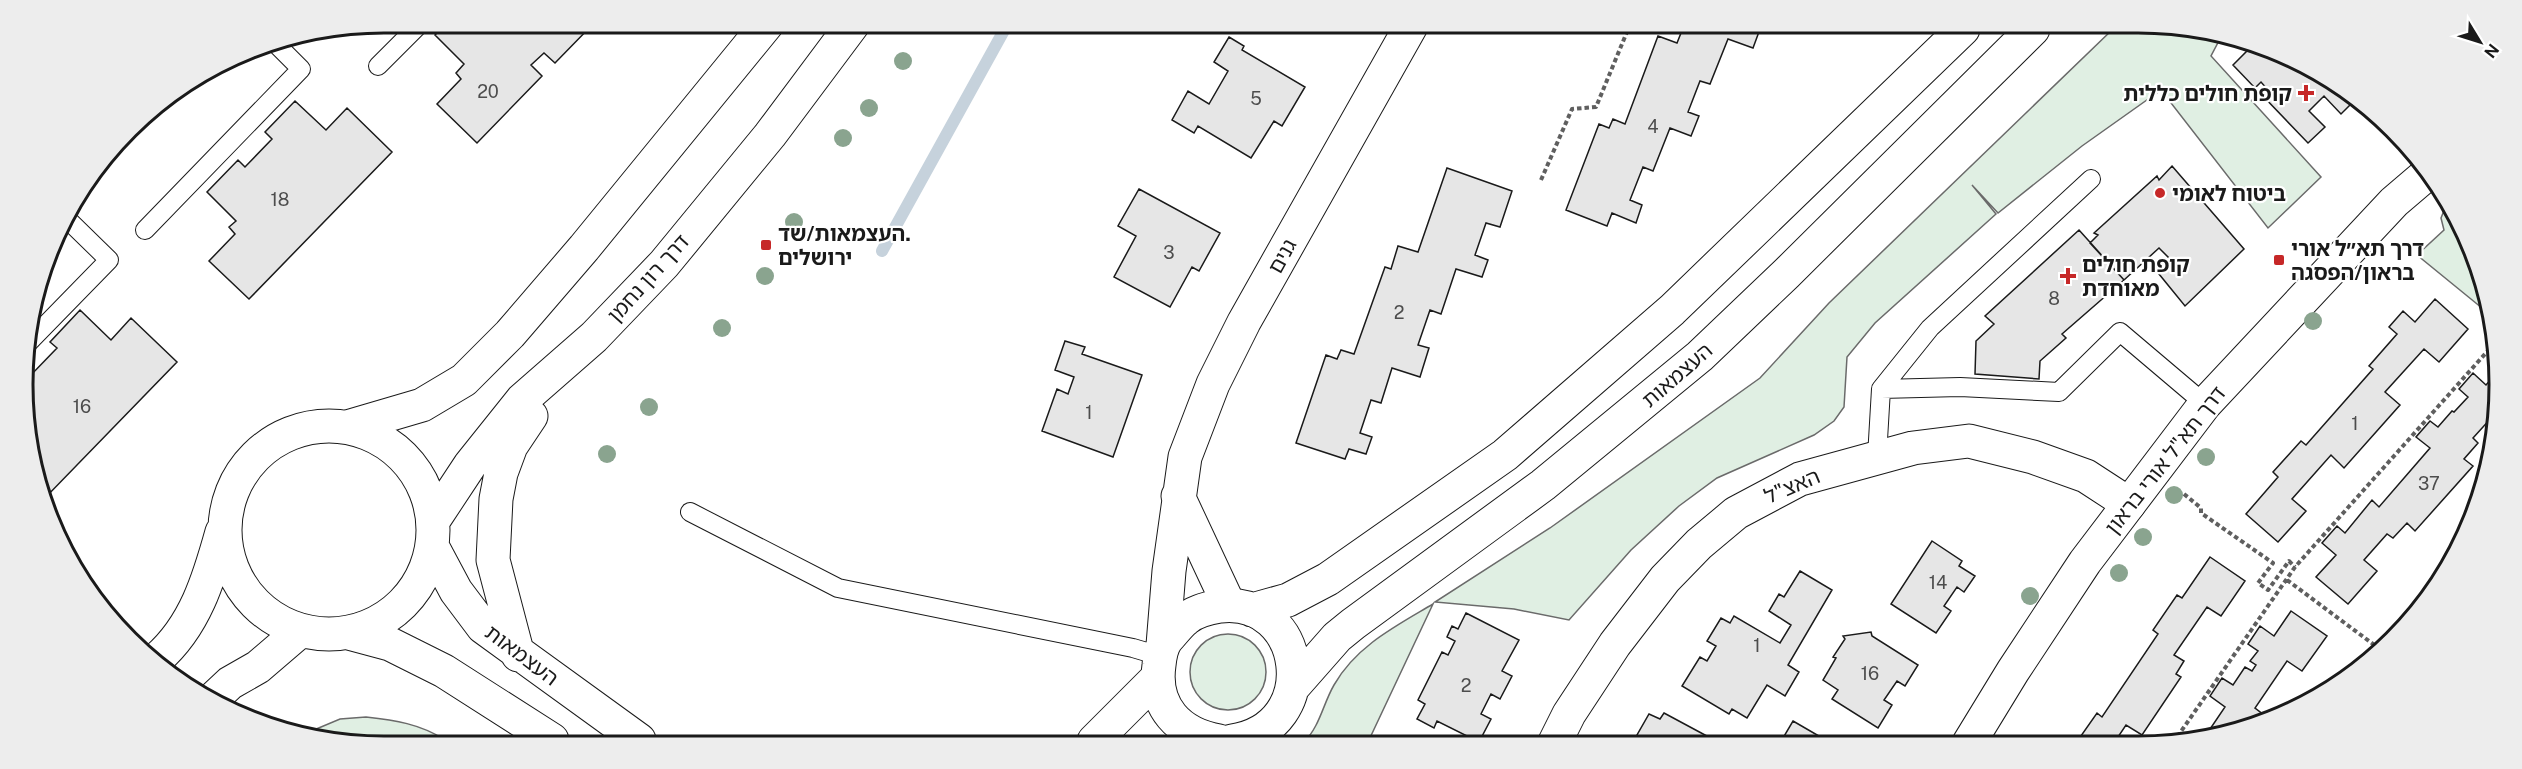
<svg xmlns="http://www.w3.org/2000/svg" width="2522" height="769" font-family="'Public Sans','Noto Sans Hebrew',sans-serif">
  <style>
    .green { fill: #e0efe3; stroke: #6a6a6a; stroke-width: 1.5 }
    .lines { fill: none; stroke-linecap: round; stroke-linejoin: round }
    .stream { stroke: #c6d2dc; stroke-width: 12 }
    .building { fill: #e6e6e6; stroke: #1a1a1a; stroke-width: 1.5 }
    .lane-casing { stroke: #1a1a1a; stroke-width: 20 }
    .street-casing { stroke: #1a1a1a; stroke-width: 35 }
    .secondary-casing { stroke: #1a1a1a; stroke-width: 35 }
    .path { stroke: #5f5f5f; stroke-width: 4; stroke-dasharray: 4.5 3; stroke-linecap: butt }
    .lane { stroke: #fff; stroke-width: 18 }
    .street { stroke: #fff; stroke-width: 33 }
    .secondary { stroke: #fff; stroke-width: 33 }
    .tree { fill: #8aa48f }
    .poi-dot { fill: #c62828; stroke: #fff; stroke-width: 2 }
    .labels { text-anchor: middle; dominant-baseline: central; stroke-width: 4.5; stroke-linejoin: round; paint-order: stroke }
    .number-label { font-size: 18px; fill: #4d4d4d }
    .poi-label { font-size: 21px; font-weight: bold; fill: #1a1a1a; stroke: #fff; text-anchor: start }
    .street-label { font-size: 21px; fill: #1a1a1a; stroke: #fff }
    .rim { fill: none; stroke: #1a1a1a; stroke-width: 3 }
  </style>
  <rect width="100%" height="100%" fill="#fff"/>
  <!-- green -->
  <path class="green" d="M 2113,29 L 2208,30 L 2222,35 L 2211,56 L 2321,177 L 2268,228 L 2161,90 L 2082,146 L 1998,213 L 1972,185 L 1996,214 L 1875,323 L 1847,357 L 1844,407 L 1834,421 L 1814,435 L 1717,478 L 1679,506 L 1631,550 L 1569,620 L 1514,609 L 1435,602 L 1550,528 L 1760,378 L 1829,303 Z
    M 2447,203 L 2493,314 L 2493,317 L 2417,255 L 2444,230 L 2441,218 Z
    M 1433,604 L 1368,742 L 1304,742 C 1320,726 1323,704 1334,685 C 1356,646 1396,626 1433,604 Z
    M1190 672a38 38 0 1 1 76 0a38 38 0 1 1-76 0Z
    M 366,717 C 394,720 421,724 445,740 L 314,739 L 302,735 L 340,719 Z"/>
  <g class="lines">
    <!-- stream -->
    <path class="stream" d="M 882,251 L 1007,25"/>
  </g>
  <!-- building -->
  <path class="building" d="M 447,23 L 594,23 L 555,63 L 544,53 L 531,65 L 542,76 L 477,143 L 437,104 L 461,79 L 456,73 L 464,64 L 435,35 Z
    M 1683,28 L 1760,29 L 1753,48 L 1728,39 L 1710,84 L 1700,81 L 1688,112 L 1699,116 L 1691,136 L 1670,128 L 1653,171 L 1643,167 L 1630,200 L 1642,205 L 1636,223 L 1612,213 L 1607,226 L 1566,210 L 1599,124 L 1609,128 L 1613,119 L 1625,124 L 1658,36 L 1677,43 Z
    M 1229,37 L 1244,46 L 1242,50 L 1305,87 L 1282,126 L 1274,121 L 1251,158 L 1198,126 L 1194,133 L 1172,120 L 1188,91 L 1209,104 L 1228,71 L 1214,62 Z
    M 2251,47 L 2339,84 L 2355,100 L 2341,114 L 2324,96 L 2309,111 L 2325,127 L 2308,143 L 2262,95 L 2268,90 L 2261,82 L 2255,88 L 2233,65 Z
    M 295,101 L 326,130 L 347,108 L 392,152 L 249,299 L 209,261 L 235,234 L 229,227 L 236,221 L 207,192 L 238,160 L 245,167 L 272,139 L 265,132 Z
    M 2172,166 L 2244,249 L 2185,306 L 2159,274 L 2173,262 L 2159,248 L 2124,280 L 2090,243 L 2098,235 L 2094,233 L 2157,176 L 2159,180 Z
    M 1447,168 L 1512,191 L 1500,227 L 1486,223 L 1475,255 L 1488,260 L 1482,277 L 1456,269 L 1441,314 L 1430,310 L 1418,345 L 1429,348 L 1420,377 L 1392,368 L 1381,403 L 1371,400 L 1360,433 L 1372,437 L 1366,454 L 1349,449 L 1345,459 L 1296,443 L 1326,355 L 1337,359 L 1341,350 L 1354,354 L 1385,267 L 1391,269 L 1398,246 L 1418,252 Z
    M 1139,189 L 1220,233 L 1199,271 L 1192,267 L 1170,307 L 1114,277 L 1136,236 L 1118,226 Z
    M 2079,230 L 2124,280 L 2062,334 L 2066,338 L 2040,361 L 2039,379 L 1975,374 L 1976,341 L 1994,324 L 1985,316 Z
    M 2435,299 L 2468,329 L 2439,362 L 2424,349 L 2385,392 L 2400,405 L 2344,468 L 2331,455 L 2292,499 L 2306,511 L 2278,542 L 2246,514 L 2278,477 L 2273,472 L 2301,441 L 2306,445 L 2373,369 L 2369,366 L 2397,334 L 2389,327 L 2403,311 L 2415,322 Z
    M 80,310 L 111,340 L 131,318 L 177,362 L 44,499 L 35,478 L 28,374 L 30,376 L 57,348 L 50,342 Z
    M 1065,341 L 1085,347 L 1082,354 L 1142,375 L 1113,457 L 1042,431 L 1057,389 L 1068,394 L 1074,377 L 1055,370 Z
    M 2473,373 L 2486,385 L 2493,377 L 2493,416 L 2473,438 L 2478,443 L 2464,459 L 2473,466 L 2415,531 L 2407,523 L 2393,538 L 2387,534 L 2364,560 L 2377,571 L 2348,604 L 2316,577 L 2336,555 L 2322,543 L 2337,526 L 2345,533 L 2372,500 L 2379,507 L 2430,448 L 2416,437 L 2430,421 L 2438,427 L 2452,411 L 2454,412 L 2468,397 L 2459,389 Z
    M 1932,541 L 1962,561 L 1959,566 L 1975,576 L 1964,592 L 1957,587 L 1944,606 L 1951,611 L 1936,633 L 1891,604 Z
    M 2210,557 L 2245,581 L 2221,616 L 2207,607 L 2174,655 L 2184,661 L 2176,674 L 2181,677 L 2142,735 L 2126,725 L 2114,743 L 2076,743 L 2097,713 L 2102,717 L 2158,634 L 2153,630 L 2177,595 L 2182,598 Z
    M 1800,571 L 1832,590 L 1788,665 L 1799,672 L 1785,696 L 1767,685 L 1747,718 L 1732,709 L 1729,714 L 1682,686 L 1700,657 L 1707,661 L 1716,646 L 1707,641 L 1721,618 L 1730,623 L 1734,616 L 1780,643 L 1791,625 L 1769,611 L 1779,594 L 1784,597 Z
    M 2291,611 L 2327,636 L 2302,671 L 2287,661 L 2255,708 L 2268,718 L 2204,738 L 2225,707 L 2210,696 L 2222,678 L 2233,685 L 2245,667 L 2252,671 L 2256,665 L 2250,661 L 2258,651 L 2248,644 L 2260,626 L 2274,636 Z
    M 1466,613 L 1519,640 L 1502,671 L 1512,676 L 1500,699 L 1491,694 L 1481,714 L 1491,719 L 1479,742 L 1437,721 L 1434,728 L 1417,719 L 1425,704 L 1418,700 L 1442,652 L 1448,655 L 1455,641 L 1447,637 L 1452,626 L 1458,629 Z
    M 1871,632 L 1872,636 L 1918,665 L 1905,686 L 1897,681 L 1884,700 L 1892,705 L 1878,728 L 1832,699 L 1838,690 L 1823,680 L 1836,658 L 1833,657 L 1845,639 L 1843,636 Z
    M 1664,713 L 1718,742 L 1651,742 L 1637,735 L 1649,714 L 1660,719 Z
    M 1793,721 L 1831,743 L 1780,743 Z"/>
  <g class="lines">
    <!-- lane casing -->
    <g class="lane-casing">
      <path id="lane" d="M 378,66 L 421,23
        M 145,230 L 301,69 L 276,44
        M 26,345 L 109,260 L 65,217
        M 1881,389 L 1960,387 L 2059,392 L 2120,332 L 2205,404
        M 1877,457 L 1881,389 L 1930,328 L 2091,179
        M 690,512 L 838,588 L 1133,648 L 1160,656"/>
    </g>
    <!-- street casing -->
    <g class="street-casing">
      <path id="street" d="M 1178,496 L 1229,605
        M 1163,645 L 1169,571 L 1185,457 L 1213,384 L 1244,322 L 1411,26
        M 1555,742 L 1569,714 L 1615,644 L 1665,579 L 1699,544 L 1736,513 L 1800,479 L 1913,448 L 1969,441 L 2033,457 L 2086,476 L 2129,504"/>
    </g>
    <!-- secondary casing -->
    <g class="secondary-casing">
      <path id="secondary" d="M225 530a104 104 0 1 1 208 0a104 104 0 1 1-208 0Z
        M 347,427 L 422,405 L 464,380 L 510,334 L 584,248 L 767,24
        M 433,521 L 470,465 L 522,400 L 594,337 L 664,264 L 770,135 L 853,24
        M 432,546 L 456,591 L 483,627 L 639,740
        M 1252,610 L 1288,600 L 1328,579 L 1505,455 L 1672,310 L 1963,29
        M 349,633 L 390,644 L 444,671 L 552,740
        M 518,655 L 493,560 L 496,499 L 501,473 L 511,446 L 531,416
        M 157,659 C 195,626 209,579 222,532
        M 1293,687 L 1337,637 L 1353,624 L 1543,485 L 1700,356 L 1786,274 L 2033,29
        M 214,698 L 230,683 L 258,667 L 300,631
        M 1094,741 L 1157,678
        M 1219,741 C 1179,734 1153,707 1159,665 C 1160,655 1161,647 1167,639 C 1173,633 1179,624 1186,619 C 1195,611 1208,608 1220,606 C 1305,596 1325,727 1232,741
        M 1969,743 L 2013,671 L 2085,562 L 2205,404 L 2394,202 L 2428,173"/>
    </g>
    <!-- path -->
    <path class="path" d="M 1541,180 L 1572,109 L 1596,107 L 1629,27
      M 2184,494 L 2201,508 L 2201,513 L 2273,563 L 2258,583 L 2268,590 L 2289,561 L 2295,567
      M 2287,580 L 2381,650
      M 2173,743 L 2295,567 L 2493,345"/>
    <!-- lane -->
    <use href="#lane" class="lane"/>
    <!-- street -->
    <use href="#street" class="street"/>
    <!-- secondary -->
    <use href="#secondary" class="secondary"/>
  </g>
  <!-- trees -->
  <g class="tree">
    <circle cx="903" cy="61" r="9"/>
    <circle cx="869" cy="108" r="9"/>
    <circle cx="843" cy="138" r="9"/>
    <circle cx="794" cy="222" r="9"/>
    <circle cx="765" cy="276" r="9"/>
    <circle cx="2313" cy="321" r="9"/>
    <circle cx="722" cy="328" r="9"/>
    <circle cx="649" cy="407" r="9"/>
    <circle cx="607" cy="454" r="9"/>
    <circle cx="2206" cy="457" r="9"/>
    <circle cx="2174" cy="495" r="9"/>
    <circle cx="2143" cy="537" r="9"/>
    <circle cx="2119" cy="573" r="9"/>
    <circle cx="2030" cy="596" r="9"/>
  </g>
  <!-- markers -->
  <g class="poi-dot">
    <path d="M2303 84h6v6h6v6h-6v6h-6v-6h-6v-6h6z"/>
    <circle cx="2160" cy="193" r="6"/>
    <rect x="760" y="239" width="12" height="12" rx="3"/>
    <rect x="2273" y="254" width="12" height="12" rx="3"/>
    <path d="M2065 267h6v6h6v6h-6v6h-6v-6h-6v-6h6z"/>
  </g>
  <g class="labels">
    <!-- number labels -->
    <g class="number-label">
      <text x="488" y="91">20</text>
      <text x="1256" y="98">5</text>
      <text x="1653" y="126">4</text>
      <text x="280" y="199">18</text>
      <text x="1169" y="252">3</text>
      <text x="2054" y="298">8</text>
      <text x="1399" y="312">2</text>
      <text x="82" y="406">16</text>
      <text x="1089" y="412">1</text>
      <text x="2355" y="423">1</text>
      <text x="2429" y="483">37</text>
      <text x="1938" y="582">14</text>
      <text x="1757" y="645">1</text>
      <text x="1870" y="673">16</text>
      <text x="1466" y="685">2</text>
    </g>
    <!-- poi labels -->
    <g class="poi-label">
      <text x="2292" y="93" text-anchor="end">קופת חולים כללית</text>
      <text x="2172" y="193">ביטוח לאומי</text>
      <text x="778" y="233">העצמאות/שד.<tspan x="778" dy="24">ירושלים</tspan></text>
      <text x="2291" y="248">דרך תא״ל אורי<tspan x="2291" dy="24">בראון/הפסגה</tspan></text>
      <text x="2082" y="264">קופת חולים<tspan x="2082" dy="24">מאוחדת</tspan></text>
    </g>
    <!-- street labels -->
    <g class="street-label">
      <text transform="translate(1282 256) rotate(-61)">גנים</text>
      <text transform="translate(648 278) rotate(-48)">דרך רון נחמן</text>
      <text transform="translate(1677 375) rotate(-41)">העצמאות</text>
      <text transform="translate(2165 460) rotate(-52)">דרך תא"ל אורי בראון</text>
      <text transform="translate(1792 486) rotate(-23)">האצ"ל</text>
      <text transform="translate(522 655) rotate(37)">העצמאות</text>
    </g>
  </g>
  <!-- crop -->
  <path d="M0 0H2522V769H0ZM384 33H2138A351 351 0 0 1 2489 384V385A351 351 0 0 1 2138 736H384A351 351 0 0 1 33 385V384A351 351 0 0 1 384 33Z" fill="#ededed" fill-rule="evenodd"/>
  <path class="rim" d="M384 33H2138A351 351 0 0 1 2489 384V385A351 351 0 0 1 2138 736H384A351 351 0 0 1 33 385V384A351 351 0 0 1 384 33Z"/>
  <!-- north arrow -->
  <g transform="translate(2480 42) rotate(128)" stroke="#ffffff" stroke-width="4.5" paint-order="stroke">
  <path d="M0-4.5L10 22L0 15L-10 22Z" fill="#1a1a1a"/>
  <text y="-9" font-size="16" font-weight="bold" text-anchor="middle" fill="#1a1a1a">N</text>
  </g>
</svg>
